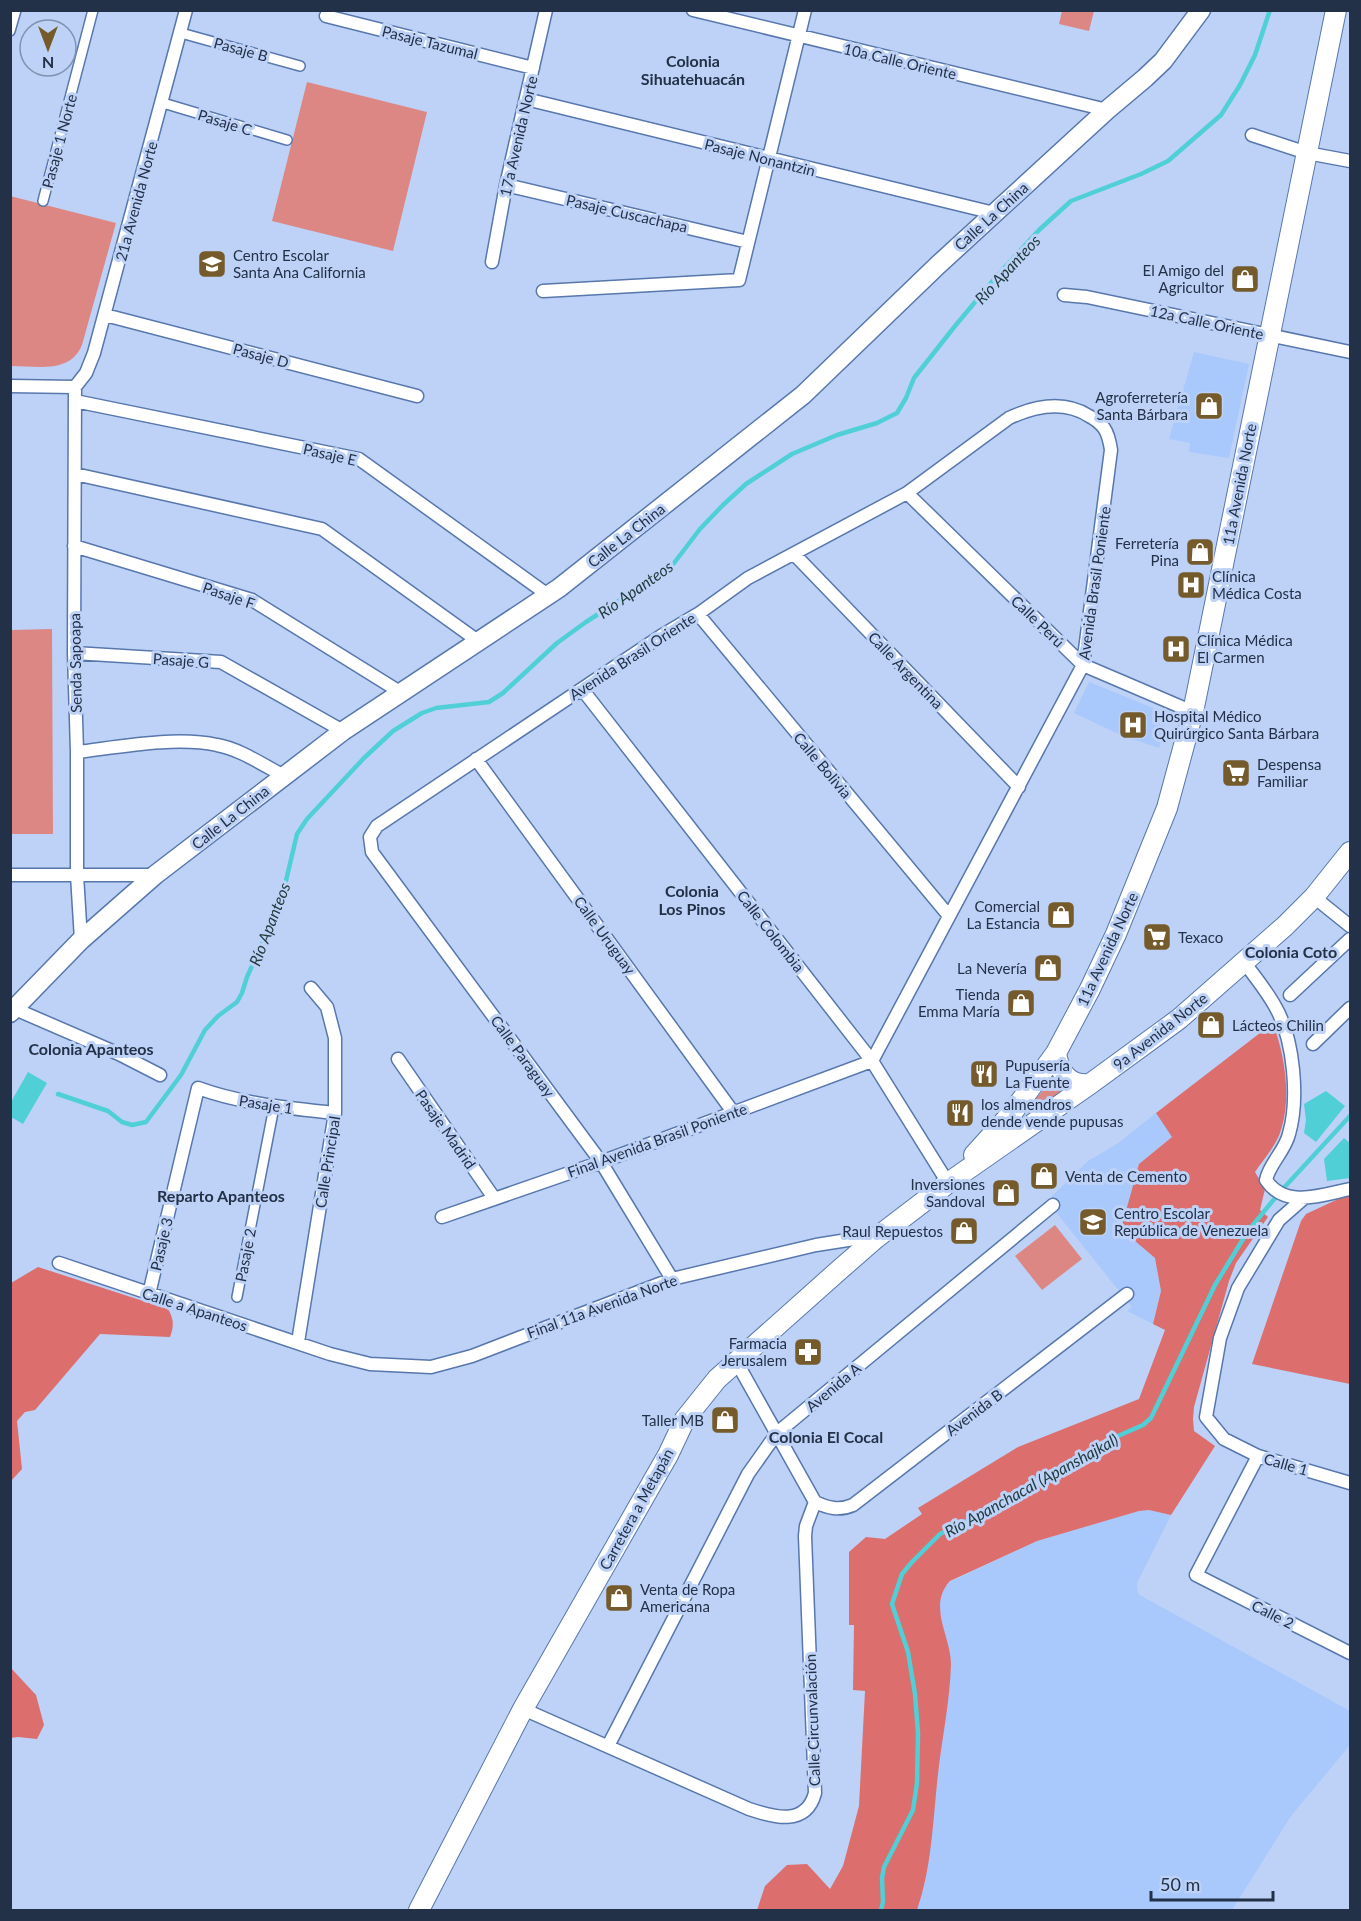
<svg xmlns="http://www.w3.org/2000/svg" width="1361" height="1921" font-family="Lato,sans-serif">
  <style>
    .built { fill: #a9c8fc }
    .green { fill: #dd8785 }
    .forest { fill: #dc6e6e }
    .water { fill: #50cfd7 }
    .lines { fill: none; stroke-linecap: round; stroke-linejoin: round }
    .stream { stroke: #50cfd7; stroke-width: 4.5 }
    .pedestrian-casing { stroke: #5877ad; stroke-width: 12 }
    .minor-casing { stroke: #5877ad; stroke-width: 15 }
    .secondary-casing { stroke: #5877ad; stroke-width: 21 }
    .primary-casing { stroke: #5877ad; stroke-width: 22 }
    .pedestrian { stroke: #fff; stroke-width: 9 }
    .minor { stroke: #fff; stroke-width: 12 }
    .secondary { stroke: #fff; stroke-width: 18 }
    .primary { stroke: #fff; stroke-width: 20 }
    .labels { text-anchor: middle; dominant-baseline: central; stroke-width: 6; stroke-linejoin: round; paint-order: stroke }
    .street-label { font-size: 15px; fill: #233148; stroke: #bdd2f6 }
    .poi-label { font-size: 15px; fill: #233148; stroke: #bdd2f6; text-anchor: start }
    .neighbourhood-label { font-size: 16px; font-weight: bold; fill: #233148; stroke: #bdd2f6 }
    .water-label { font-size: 16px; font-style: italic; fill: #213c3e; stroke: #bdd2f6 }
  </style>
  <rect width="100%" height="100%" fill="#bdd2f6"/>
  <!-- built -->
  <path class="built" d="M 1194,352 L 1249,364 L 1229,458 L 1189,452 L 1190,443 L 1169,439 Z
    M 1089,682 L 1168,714 L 1159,748 L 1123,736 L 1074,713 Z
    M 1156,1113 L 1172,1137 L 1139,1164 L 1161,1291 L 1153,1324 L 1127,1311 L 1132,1307 L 1047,1201 L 1088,1161 L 1117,1144 Z
    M 1149,1510 L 1171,1515 L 1137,1583 L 1138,1594 L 1350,1711 L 1350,1745 L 1291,1816 L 1232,1910 L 917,1910 L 926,1875 L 951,1664 L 940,1612 L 939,1599 L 943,1590 L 950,1582 L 1037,1541 L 1139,1511 Z"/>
  <!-- green -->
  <path class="green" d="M 1062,11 L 1094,11 L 1089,31 L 1059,24 Z
    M 307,82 L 427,112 L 393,251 L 272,221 Z
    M 10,196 L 116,223 L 82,345 C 70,374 37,366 11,366 Z
    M 52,629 L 53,834 L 11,834 L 11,630 Z
    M 1052,1080 L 1063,1092 L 1028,1113 L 1028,1108 Z
    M 1055,1225 L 1082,1259 L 1042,1290 L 1015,1256 Z"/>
  <!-- forest -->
  <path class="forest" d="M 1273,1023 C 1285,1057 1292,1098 1280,1133 C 1275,1147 1263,1160 1255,1172 L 1265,1189 L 1260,1210 L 1268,1217 L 1236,1263 L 1229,1281 L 1194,1407 L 1193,1419 L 1194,1431 L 1215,1446 L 1171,1515 L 1149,1510 L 1139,1511 L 1037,1541 L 950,1581 C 927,1606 951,1636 951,1664 C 950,1701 942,1738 938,1774 C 933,1819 932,1867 917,1910 L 757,1910 L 765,1886 L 787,1865 L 807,1864 L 830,1889 L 843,1866 L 859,1806 L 865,1691 L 853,1690 L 854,1625 L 849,1625 L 849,1552 L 866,1537 L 885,1539 L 922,1514 L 918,1508 L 1018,1447 L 1139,1399 L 1165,1330 L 1153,1324 L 1161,1291 L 1155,1258 L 1121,1229 L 1139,1164 L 1172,1137 L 1156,1113 Z
    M 1349,1194 L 1350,1384 L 1252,1364 L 1301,1221 L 1306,1214 Z
    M 38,1267 L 168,1309 C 174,1319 174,1326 170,1337 L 100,1334 L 35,1410 L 25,1412 L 17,1421 L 22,1469 L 11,1481 L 11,1283 Z
    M 10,1667 L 36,1695 L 44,1725 L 37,1739 L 18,1737 L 11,1738 Z"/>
  <!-- water -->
  <path class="water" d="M 28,1072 L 47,1083 L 23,1124 L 11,1117 L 11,1102 Z
    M 1326,1091 L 1345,1106 L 1316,1142 L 1304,1133 L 1306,1120 L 1304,1104 Z
    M 1344,1138 L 1350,1143 L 1350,1178 L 1327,1181 L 1324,1159 Z"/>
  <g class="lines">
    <!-- stream -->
    <path class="stream" d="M 58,1094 L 108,1111 L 122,1122 L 132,1125 L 146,1122 L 181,1075 L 205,1030 L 218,1016 L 237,1002 L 242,993 L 247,977 L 281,902 L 297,834 L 307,819 L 364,758 L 393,731 L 422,713 L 436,708 L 489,702 L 503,693 L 557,643 L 586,622 L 671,567 L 700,529 L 723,505 L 746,484 L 792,454 L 837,435 L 877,423 L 897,413 L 906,398 L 914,378 L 955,326 L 996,277 L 1039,230 L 1071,201 L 1141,174 L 1168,161 L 1221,115 L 1240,85 L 1255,55 L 1270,10
      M 881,1910 L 883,1902 L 882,1878 L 884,1867 L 913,1810 L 917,1783 L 918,1733 L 915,1694 L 908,1652 L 892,1604 L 902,1574 L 912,1562 L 940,1534 L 1003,1503 L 1071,1461 L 1118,1436 L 1143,1425 L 1151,1418 L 1215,1285 L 1248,1231 L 1280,1192 L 1350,1116"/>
    <!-- pedestrian casing -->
    <g class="pedestrian-casing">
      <path id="pedestrian" d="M 10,31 L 16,10
        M 181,33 L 300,66
        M 163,103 L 287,140
        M 43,201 L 93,10
        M 237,1297 L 274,1107"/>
    </g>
    <!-- minor casing -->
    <g class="minor-casing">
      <path id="minor" d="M 693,10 L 1107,110
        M 326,16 L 533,68
        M 526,99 L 994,213
        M 1252,135 L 1307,153 L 1350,161
        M 506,185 L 748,242
        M 492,262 L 506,185 L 546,10
        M 543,291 L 739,280 L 805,10
        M 1064,295 L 1087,297 L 1350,352
        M 105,315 L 417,396
        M 10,386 L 75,387
        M 75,387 L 74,653 L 77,752 L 77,875 L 81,940
        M 75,387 L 86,373 L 94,353 L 186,10
        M 75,401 L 359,459 L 548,595
        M 75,474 L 322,529 L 478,641
        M 907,493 L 1083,665 L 1193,712
        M 74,546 L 252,600 L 400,692
        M 794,554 L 1019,787
        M 698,614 L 949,916
        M 74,653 L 221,662 L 343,731
        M 582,689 L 872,1061 L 948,1183
        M 77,752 C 119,747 176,736 217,745 C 240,749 263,765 284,776
        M 476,759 L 733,1112
        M 10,875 L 155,875
        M 1314,897 L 1350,926
        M 1244,962 C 1255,977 1267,991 1276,1008 C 1294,1040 1299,1099 1289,1134 C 1285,1151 1269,1164 1266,1180 C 1285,1209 1322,1195 1350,1189
        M 1290,995 L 1350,939
        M 15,1009 L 119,1054 L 160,1075
        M 1313,1044 L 1350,1008
        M 398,1059 L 494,1198
        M 1304,1198 L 1279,1220 L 1238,1288 L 1220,1338 L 1206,1417 L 1224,1439 L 1258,1456 L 1350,1483
        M 442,1217 L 601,1162 L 872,1061 L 1083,665 L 1111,450 C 1110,443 1108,434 1104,428 C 1100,423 1095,419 1089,416 C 1064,400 1035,406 1009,418 L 907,493 L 748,578 L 698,614 L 661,636 L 377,826 L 370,837 L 372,852 L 601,1162 L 672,1279
        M 59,1263 L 330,1354 L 370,1364 L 431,1367 L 472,1356 L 672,1279 L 816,1245 L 854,1239 L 875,1238
        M 149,1294 L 198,1088 C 242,1104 288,1108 335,1113
        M 298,1342 L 335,1113 L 335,1038 L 327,1007 L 311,988
        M 736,1361 L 815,1502
        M 1258,1456 L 1196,1575 L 1350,1653
        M 815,1502 C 828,1508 839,1511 853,1505 L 1127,1294
        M 523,1709 L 749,1809 C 773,1817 806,1827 815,1793 L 805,1536 L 806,1526 L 815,1502
        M 608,1746 L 748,1474 L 777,1433 L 1053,1205"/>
    </g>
    <!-- secondary casing -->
    <g class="secondary-casing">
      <path id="secondary" d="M 10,1013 L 81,940 L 155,875 L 343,731 L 559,588 L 803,395 L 938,265 L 1107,110 L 1145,78 L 1163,61 L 1201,10"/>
    </g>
    <!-- primary casing -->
    <g class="primary-casing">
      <path id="primary" d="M 1056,1053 C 1059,1073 1069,1086 1090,1084
        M 974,1155 L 1012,1113 L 1056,1053 L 1090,989 L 1116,934 L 1167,808 L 1193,712 L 1336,10
        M 419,1910 L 523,1709 L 668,1455 L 685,1419 L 717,1379 L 837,1272 L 876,1238 L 948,1183 L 1090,1084 L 1179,1019 L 1285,926 L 1314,897 L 1350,852"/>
    </g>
    <!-- pedestrian -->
    <use href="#pedestrian" class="pedestrian"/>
    <!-- minor -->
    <use href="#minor" class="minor"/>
    <!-- secondary -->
    <use href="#secondary" class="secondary"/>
    <!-- primary -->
    <use href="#primary" class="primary"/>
  </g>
  <!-- icons -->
  <defs>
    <g id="school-square" transform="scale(1.5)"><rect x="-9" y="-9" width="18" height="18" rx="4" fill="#755b2c" stroke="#bdd2f6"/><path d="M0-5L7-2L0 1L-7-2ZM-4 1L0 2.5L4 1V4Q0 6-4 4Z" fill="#fff"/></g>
    <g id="shop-square" transform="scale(1.5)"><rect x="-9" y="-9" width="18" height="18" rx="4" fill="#755b2c" stroke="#bdd2f6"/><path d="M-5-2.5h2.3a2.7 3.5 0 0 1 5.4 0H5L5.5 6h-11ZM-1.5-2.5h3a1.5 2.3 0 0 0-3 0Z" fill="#fff"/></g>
    <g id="hospital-square" transform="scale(1.5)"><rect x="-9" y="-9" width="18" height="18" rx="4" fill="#755b2c" stroke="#bdd2f6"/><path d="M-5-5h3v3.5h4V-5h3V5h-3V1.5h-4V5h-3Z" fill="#fff"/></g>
    <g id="supermarket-square" transform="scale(1.5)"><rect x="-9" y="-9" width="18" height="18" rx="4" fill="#755b2c" stroke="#bdd2f6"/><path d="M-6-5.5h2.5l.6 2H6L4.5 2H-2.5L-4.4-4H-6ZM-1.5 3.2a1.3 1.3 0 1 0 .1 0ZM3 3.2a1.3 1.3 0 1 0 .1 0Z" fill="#fff"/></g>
    <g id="restaurant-square" transform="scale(1.5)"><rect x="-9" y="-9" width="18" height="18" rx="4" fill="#755b2c" stroke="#bdd2f6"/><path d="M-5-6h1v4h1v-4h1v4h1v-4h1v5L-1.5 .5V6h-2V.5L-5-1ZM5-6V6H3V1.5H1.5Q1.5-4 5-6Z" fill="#fff"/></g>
    <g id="pharmacy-square" transform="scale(1.5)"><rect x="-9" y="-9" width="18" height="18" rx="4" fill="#755b2c" stroke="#bdd2f6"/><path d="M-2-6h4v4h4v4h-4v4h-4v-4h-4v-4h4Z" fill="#fff"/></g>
  </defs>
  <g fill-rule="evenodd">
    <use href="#school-square" x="212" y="264"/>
    <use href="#shop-square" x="1245" y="279"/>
    <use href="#shop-square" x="1209" y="406"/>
    <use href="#shop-square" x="1200" y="552"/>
    <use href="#hospital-square" x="1191" y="585"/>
    <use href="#hospital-square" x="1176" y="649"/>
    <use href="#hospital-square" x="1133" y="725"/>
    <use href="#supermarket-square" x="1236" y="773"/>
    <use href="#shop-square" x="1061" y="915"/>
    <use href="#supermarket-square" x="1157" y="937"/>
    <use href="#shop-square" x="1048" y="968"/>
    <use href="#shop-square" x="1021" y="1003"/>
    <use href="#shop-square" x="1211" y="1025"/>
    <use href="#restaurant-square" x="984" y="1074"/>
    <use href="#restaurant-square" x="960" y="1113"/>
    <use href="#shop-square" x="1044" y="1176"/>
    <use href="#shop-square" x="1006" y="1193"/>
    <use href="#school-square" x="1093" y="1222"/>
    <use href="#shop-square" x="964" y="1231"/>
    <use href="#pharmacy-square" x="808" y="1352"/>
    <use href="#shop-square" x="725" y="1420"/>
    <use href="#shop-square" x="619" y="1598"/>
  </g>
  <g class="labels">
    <!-- street labels -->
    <g class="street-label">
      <text transform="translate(430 42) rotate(14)">Pasaje Tazumal</text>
      <text transform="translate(241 49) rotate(15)">Pasaje B</text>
      <text transform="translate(900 61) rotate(13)">10a Calle Oriente</text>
      <text transform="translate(225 122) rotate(17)">Pasaje C</text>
      <text transform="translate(518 136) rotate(-77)">17a Avenida Norte</text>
      <text transform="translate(59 141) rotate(-75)">Pasaje 1 Norte</text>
      <text transform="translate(760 157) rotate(14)">Pasaje Nonantzin</text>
      <text transform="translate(136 201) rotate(-75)">21a Avenida Norte</text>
      <text transform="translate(627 213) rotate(13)">Pasaje Cuscachapa</text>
      <text transform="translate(991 216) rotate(-42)">Calle La China</text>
      <text transform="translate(1207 322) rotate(12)">12a Calle Oriente</text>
      <text transform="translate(261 355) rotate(15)">Pasaje D</text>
      <text transform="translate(330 454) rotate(13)">Pasaje E</text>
      <text transform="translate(1239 484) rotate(-79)">11a Avenida Norte</text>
      <text transform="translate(626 535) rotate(-38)">Calle La China</text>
      <text transform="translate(1094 583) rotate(-82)">Avenida Brasil Poniente</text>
      <text transform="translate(229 595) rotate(19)">Pasaje F</text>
      <text transform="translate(1038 621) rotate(44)">Calle Perú</text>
      <text transform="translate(632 656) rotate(-33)">Avenida Brasil Oriente</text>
      <text transform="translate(181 660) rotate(4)">Pasaje G</text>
      <text transform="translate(75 663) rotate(-91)">Senda Sapoapa</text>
      <text transform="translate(906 670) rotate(46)">Calle Argentina</text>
      <text transform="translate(823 765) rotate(50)">Calle Bolivia</text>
      <text transform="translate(230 817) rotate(-38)">Calle La China</text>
      <text transform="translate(771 931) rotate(52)">Calle Colombia</text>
      <text transform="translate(605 935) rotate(54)">Calle Uruguay</text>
      <text transform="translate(1107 949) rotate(-65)">11a Avenida Norte</text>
      <text transform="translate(1160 1031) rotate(-38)">9a Avenida Norte</text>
      <text transform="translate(523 1056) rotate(54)">Calle Paraguay</text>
      <text transform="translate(266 1104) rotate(9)">Pasaje 1</text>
      <text transform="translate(446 1129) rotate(55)">Pasaje Madrid</text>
      <text transform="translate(657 1140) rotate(-20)">Final Avenida Brasil Poniente</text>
      <text transform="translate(327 1162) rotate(-81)">Calle Principal</text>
      <text transform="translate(161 1244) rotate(-77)">Pasaje 3</text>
      <text transform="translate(245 1255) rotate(-79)">Pasaje 2</text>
      <text transform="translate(602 1306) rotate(-20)">Final 11a Avenida Norte</text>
      <text transform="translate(195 1309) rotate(18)">Calle a Apanteos</text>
      <text transform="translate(833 1387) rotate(-40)">Avenida A</text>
      <text transform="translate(974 1412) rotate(-37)">Avenida B</text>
      <text transform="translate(1286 1464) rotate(16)">Calle 1</text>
      <text transform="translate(636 1509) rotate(-61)">Carretera a Metapán</text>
      <text transform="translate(1273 1614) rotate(27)">Calle 2</text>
      <text transform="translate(812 1720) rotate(-92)">Calle Circunvalación</text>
    </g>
    <!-- poi labels -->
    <g class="poi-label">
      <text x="233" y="255">Centro Escolar<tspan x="233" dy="17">Santa Ana California</tspan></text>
      <text x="1224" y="270" text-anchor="end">El Amigo del<tspan x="1224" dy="17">Agricultor</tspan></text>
      <text x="1188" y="397" text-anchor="end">Agroferretería<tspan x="1188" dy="17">Santa Bárbara</tspan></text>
      <text x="1179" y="543" text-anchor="end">Ferretería<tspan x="1179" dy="17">Pina</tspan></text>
      <text x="1212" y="576">Clínica<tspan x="1212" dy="17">Médica Costa</tspan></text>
      <text x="1197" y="640">Clínica Médica<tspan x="1197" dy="17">El Carmen</tspan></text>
      <text x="1154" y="716">Hospital Médico<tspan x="1154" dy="17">Quirúrgico Santa Bárbara</tspan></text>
      <text x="1257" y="764">Despensa<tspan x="1257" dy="17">Familiar</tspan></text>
      <text x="1040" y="906" text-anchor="end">Comercial<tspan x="1040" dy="17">La Estancia</tspan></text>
      <text x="1178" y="937">Texaco</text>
      <text x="1027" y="968" text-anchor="end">La Nevería</text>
      <text x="1000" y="994" text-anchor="end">Tienda<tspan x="1000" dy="17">Emma María</tspan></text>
      <text x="1232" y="1025">Lácteos Chilin</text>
      <text x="1005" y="1065">Pupusería<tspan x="1005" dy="17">La Fuente</tspan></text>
      <text x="981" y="1104">los almendros<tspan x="981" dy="17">dende vende pupusas</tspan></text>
      <text x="1065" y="1176">Venta de Cemento</text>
      <text x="985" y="1184" text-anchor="end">Inversiones<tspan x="985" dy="17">Sandoval</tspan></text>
      <text x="1114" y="1213">Centro Escolar<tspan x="1114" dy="17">República de Venezuela</tspan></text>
      <text x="943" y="1231" text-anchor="end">Raul Repuestos</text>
      <text x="787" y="1343" text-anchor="end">Farmacia<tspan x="787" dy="17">Jerusalem</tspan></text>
      <text x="704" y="1420" text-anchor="end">Taller MB</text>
      <text x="640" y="1589">Venta de Ropa<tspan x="640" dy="17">Americana</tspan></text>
    </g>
    <!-- neighbourhood labels -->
    <g class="neighbourhood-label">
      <text x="693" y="60">Colonia<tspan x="693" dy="18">Sihuatehuacán</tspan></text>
      <text x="692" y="890">Colonia<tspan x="692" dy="18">Los Pinos</tspan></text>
      <text x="1291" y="951">Colonia Coto</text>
      <text x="91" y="1048">Colonia Apanteos</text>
      <text x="221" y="1195">Reparto Apanteos</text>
      <text x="826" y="1436">Colonia El Cocal</text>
    </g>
    <!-- water labels -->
    <g class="water-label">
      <text transform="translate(1007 269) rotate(-47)">Río Apanteos</text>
      <text transform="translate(635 589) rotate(-35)">Río Apanteos</text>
      <text transform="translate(269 924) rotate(-69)">Río Apanteos</text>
      <text transform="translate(1031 1485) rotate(-29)">Río Apanchacal (Apanshajkal)</text>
    </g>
  </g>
  <!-- border -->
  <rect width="1361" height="1921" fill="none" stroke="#233148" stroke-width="24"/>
  <!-- north arrow -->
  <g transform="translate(48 48) rotate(180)"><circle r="28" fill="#bdd2f6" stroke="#7f92b0" stroke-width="1.5"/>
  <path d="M0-4.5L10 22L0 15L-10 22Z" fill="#755b2c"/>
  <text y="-9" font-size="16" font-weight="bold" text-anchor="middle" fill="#233148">N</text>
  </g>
  <!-- scale -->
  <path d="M1151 1891v9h122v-9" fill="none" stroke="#233148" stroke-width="3"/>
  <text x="1160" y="1891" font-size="18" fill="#233148" stroke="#bdd2f6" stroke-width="4.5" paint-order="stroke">50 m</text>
</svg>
